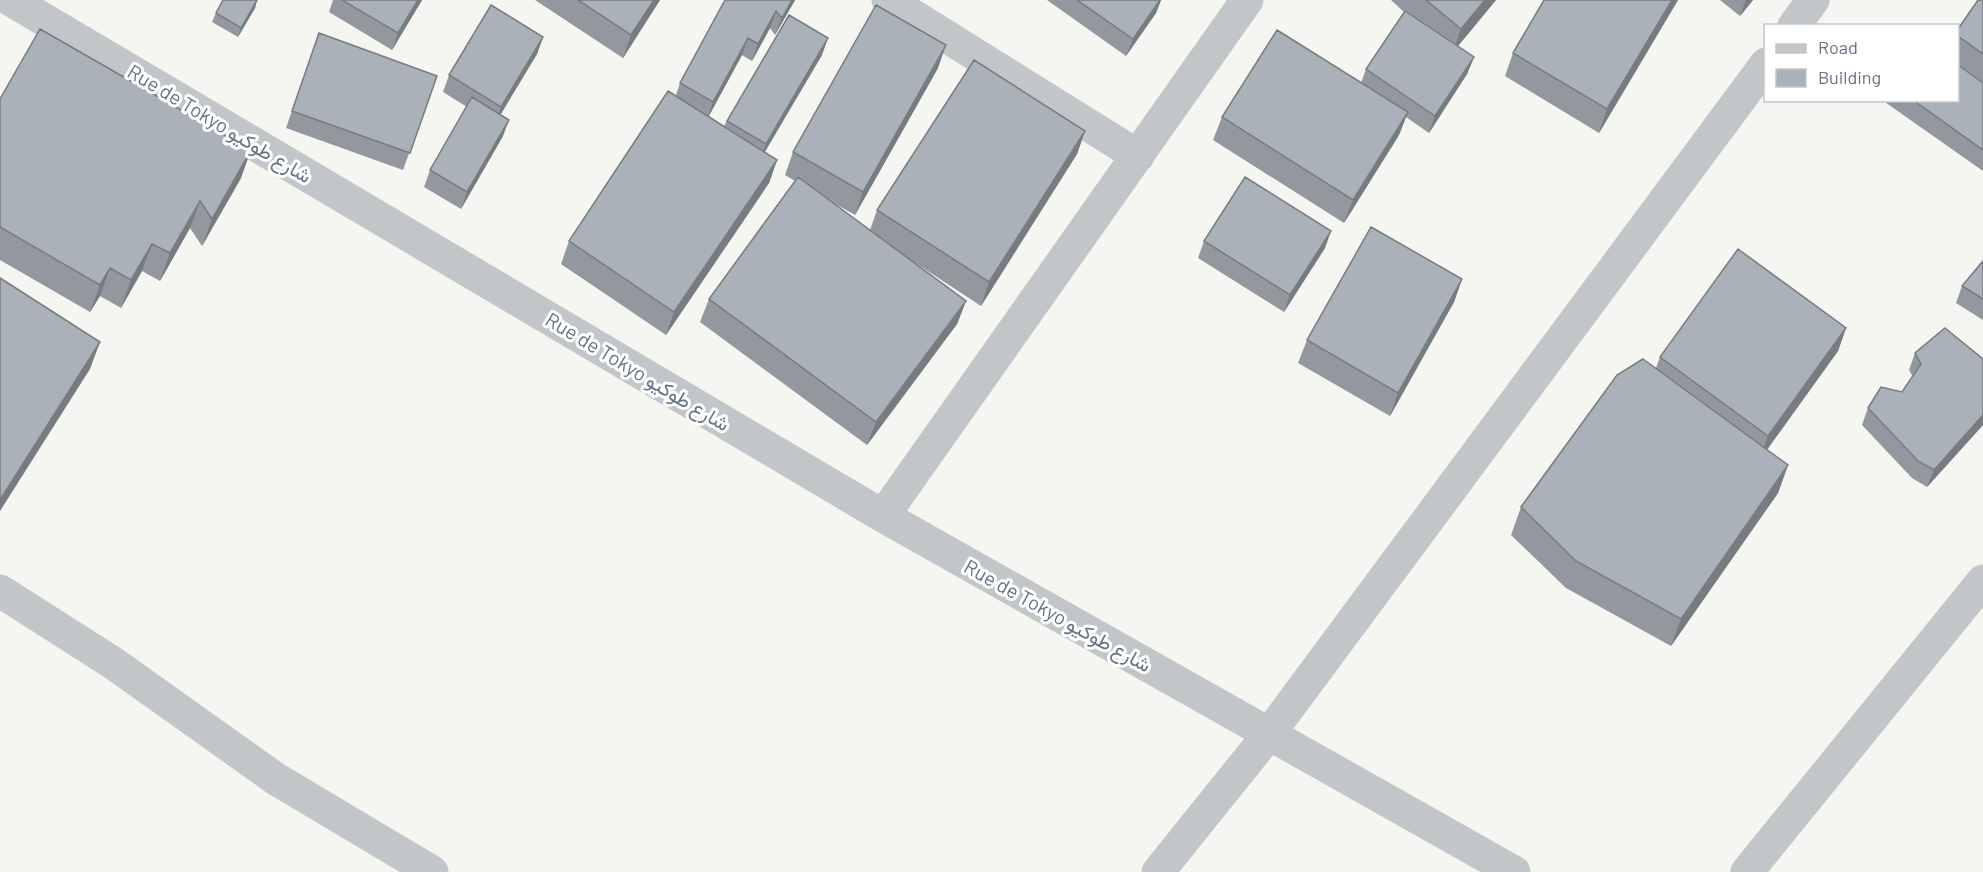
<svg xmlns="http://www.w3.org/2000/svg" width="1983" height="872" font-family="Barlow,Vazirmatn,sans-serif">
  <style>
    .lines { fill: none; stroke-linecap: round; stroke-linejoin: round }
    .minor { stroke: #c2c6c9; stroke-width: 33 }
    .wall { fill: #92989e }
    .shaded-wall { fill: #777c81 }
    .building { fill: #aab1b8; stroke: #777c81; stroke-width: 1.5 }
    .labels { text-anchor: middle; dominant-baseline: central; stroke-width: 6; stroke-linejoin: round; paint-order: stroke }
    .street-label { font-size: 20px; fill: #637383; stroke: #fff }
  </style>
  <rect width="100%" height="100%" fill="#f5f5f1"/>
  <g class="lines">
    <!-- minor -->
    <path class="minor" d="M 11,0 L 883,516 L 1514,872
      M 888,0 L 1138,156
      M 1794,26 L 1813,0
      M 883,516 L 1247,0
      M 0,591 L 113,663 L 276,779 L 432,872
      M 1158,872 L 1269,734 L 1766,64
      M 1747,872 L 1983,581"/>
  </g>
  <!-- wall -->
  <path class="wall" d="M 257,0 L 255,8 L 238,37 L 212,22 L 216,13 Z
    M 333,0 L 422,0 L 392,50 L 329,12 Z
    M 535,0 L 660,0 L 623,58 Z
    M 725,0 L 795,0 L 775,35 L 770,28 L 752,61 L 742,55 L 709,116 L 724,126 L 727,121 L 822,55 L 765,152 L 777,160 L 769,183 L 666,335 L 561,264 L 569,241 L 676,95 L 680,83 Z
    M 1047,0 L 1161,0 L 1156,13 L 1126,56 Z
    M 1391,0 L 1496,0 L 1458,46 L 1474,57 L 1467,74 L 1429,133 L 1406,117 L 1399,135 L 1344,223 L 1213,140 L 1222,117 L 1361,83 L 1366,69 L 1404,12 Z
    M 1678,0 L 1599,133 L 1505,76 L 1513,53 Z
    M 1720,0 L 1753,0 L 1740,16 Z
    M 1983,0 L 1983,83 L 1958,65 L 1958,28 Z
    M 319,33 L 437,76 L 403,170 L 286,128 Z
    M 543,37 L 537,54 L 500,114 L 503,136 L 461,209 L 424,187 L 430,170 L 467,107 L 443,92 L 449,75 Z
    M 938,68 L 855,215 L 832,202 L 870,230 L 877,210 L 1085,131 L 1077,154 L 981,306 L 914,262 L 966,301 L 957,324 L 867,445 L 700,322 L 709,299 L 795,181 L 785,175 L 793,152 Z
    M 1983,83 L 1983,171 L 1882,100 L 1958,100 Z
    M 0,99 L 241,178 L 202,246 L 190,228 L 160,281 L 142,271 L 121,308 L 100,296 L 90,312 L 0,260 Z
    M 1204,241 L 1325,248 L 1284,312 L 1198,258 Z
    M 1983,261 L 1983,320 L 1956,303 L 1962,286 Z
    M 1462,279 L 1454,302 L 1390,416 L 1298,363 L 1307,340 Z
    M 1846,328 L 1838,351 L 1767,450 L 1788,465 L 1778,493 L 1671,646 L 1566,588 L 1511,535 L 1521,507 L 1656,368 L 1660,357 Z
    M 1915,353 L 1983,359 L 1983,425 L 1927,487 L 1912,478 L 1862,425 L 1868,408 L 1902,392 L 1913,377 L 1909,370 Z"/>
  <!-- shaded-wall -->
  <path class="shaded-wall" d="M 257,0 L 255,8 L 238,37 L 241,28 Z
    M 418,0 L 422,0 L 392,50 L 398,33 Z
    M 654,0 L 660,0 L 623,58 L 631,35 Z
    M 792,0 L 795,0 L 775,35 L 782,18 Z
    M 1160,0 L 1161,0 L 1156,13 L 1126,56 L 1133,39 Z
    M 1485,0 L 1496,0 L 1453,52 L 1461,29 Z
    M 1672,0 L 1678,0 L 1599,133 L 1607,109 Z
    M 1746,0 L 1753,0 L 1740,16 Z
    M 776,11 L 770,28 L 752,61 L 758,44 Z
    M 543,37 L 537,54 L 495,124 L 501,107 Z
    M 748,38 L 742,55 L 707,119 L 713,102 Z
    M 828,38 L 822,55 L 759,161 L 766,144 Z
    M 946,45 L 938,68 L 855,215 L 863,192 Z
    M 1474,57 L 1467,74 L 1429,133 L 1435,116 Z
    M 1408,112 L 1399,135 L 1344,223 L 1353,200 Z
    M 509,120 L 503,136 L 461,209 L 467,192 Z
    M 1085,131 L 1077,154 L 981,306 L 989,282 Z
    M 251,150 L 241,178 L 202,246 L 212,219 Z
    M 777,160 L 769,183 L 666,335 L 674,312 Z
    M 200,201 L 190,228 L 160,281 L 170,253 Z
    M 1331,231 L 1325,248 L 1284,312 L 1290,295 Z
    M 152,244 L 142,271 L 121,308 L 131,280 Z
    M 110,268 L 100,296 L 90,312 L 100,285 Z
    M 1462,279 L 1454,302 L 1390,416 L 1398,393 Z
    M 966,301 L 957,324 L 867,445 L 876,422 Z
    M 1846,328 L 1838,351 L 1760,459 L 1768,436 Z
    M 100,342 L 90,369 L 0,511 L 0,500 Z
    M 1983,415 L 1983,425 L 1927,487 L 1934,470 Z
    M 1788,465 L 1778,493 L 1671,646 L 1681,619 Z"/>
  <!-- building -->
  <path class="building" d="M 223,0 L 257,0 L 241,28 L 216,13 Z
    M 342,0 L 418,0 L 398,33 Z
    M 578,0 L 654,0 L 631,35 Z
    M 725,0 L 792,0 L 782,18 L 776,11 L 758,44 L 748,38 L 713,102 L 680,83 Z
    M 1077,0 L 1160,0 L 1133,39 Z
    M 1426,0 L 1485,0 L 1461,29 Z
    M 1544,0 L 1672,0 L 1607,109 L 1513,53 Z
    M 1978,0 L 1983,0 L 1983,54 L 1958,36 L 1958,29 Z
    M 491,5 L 543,37 L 501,107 L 449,75 Z
    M 876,5 L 946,45 L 863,192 L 793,152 Z
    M 1405,11 L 1474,57 L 1435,116 L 1366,69 Z
    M 789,15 L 828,38 L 766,144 L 727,121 Z
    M 40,29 L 251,150 L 212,219 L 200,201 L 170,253 L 152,244 L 131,280 L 110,268 L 100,285 L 0,227 L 0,99 Z
    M 1277,30 L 1408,112 L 1353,200 L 1222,117 Z
    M 319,33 L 437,76 L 410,153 L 292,111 Z
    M 974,60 L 1085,131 L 989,282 L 877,210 Z
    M 1958,65 L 1983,83 L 1983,150 L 1913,100 L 1958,100 Z
    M 668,91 L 777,160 L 674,312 L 569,241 Z
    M 472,97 L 509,120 L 467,192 L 430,170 Z
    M 798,177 L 966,301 L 876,422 L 709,299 Z
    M 1245,177 L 1331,231 L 1290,295 L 1204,241 Z
    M 1371,227 L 1462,279 L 1398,393 L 1307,340 Z
    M 1738,249 L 1846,328 L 1768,436 L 1660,357 Z
    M 1983,261 L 1983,299 L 1962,286 Z
    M 0,278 L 100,342 L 0,500 Z
    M 1945,328 L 1983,359 L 1983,415 L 1934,470 L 1918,461 L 1868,408 L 1881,387 L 1902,392 L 1921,364 L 1915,353 Z
    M 1643,359 L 1788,465 L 1681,619 L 1576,561 L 1521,507 L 1617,375 Z"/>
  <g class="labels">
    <!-- street labels -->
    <g class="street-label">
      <text transform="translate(220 123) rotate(31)">Rue de Tokyo شارع طوكيو</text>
      <text transform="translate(638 371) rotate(31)">Rue de Tokyo شارع طوكيو</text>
      <text transform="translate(1058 615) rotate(29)">Rue de Tokyo شارع طوكيو</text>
    </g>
  </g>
  <!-- legend -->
  <rect x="1764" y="24" width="195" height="78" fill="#ffffff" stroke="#c1c7cd" stroke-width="1.5"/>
  <rect x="1776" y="44" width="30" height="9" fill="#c2c6c9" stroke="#c1c7cd" stroke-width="1.5"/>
  <text x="1818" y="54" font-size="18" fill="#637383">Road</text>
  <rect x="1776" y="69" width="30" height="18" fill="#aab1b8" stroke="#c1c7cd" stroke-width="1.5"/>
  <text x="1818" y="84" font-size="18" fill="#637383">Building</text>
</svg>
